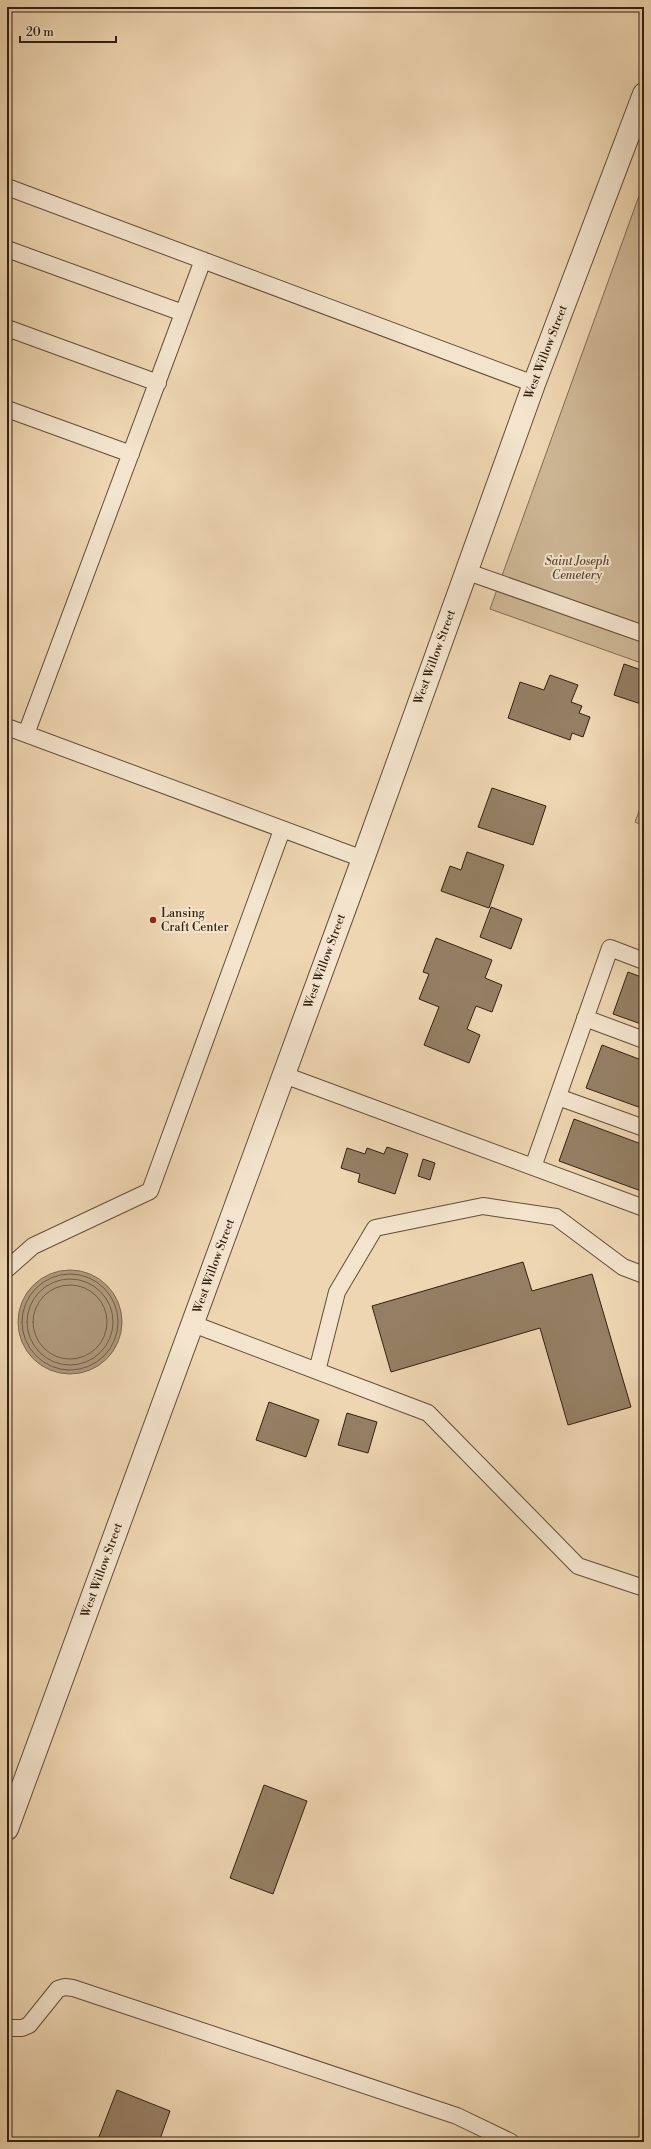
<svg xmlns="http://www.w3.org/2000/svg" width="651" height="2149" font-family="'Libre Bodoni',serif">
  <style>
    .green { fill: #ceb796; stroke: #816c53 }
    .water { fill: #af987b; stroke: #7e6850 }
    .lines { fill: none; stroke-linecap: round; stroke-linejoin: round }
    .shore { stroke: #725c46; stroke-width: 1 }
    .building { fill: #957f64; stroke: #342010 }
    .service-casing { stroke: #624e38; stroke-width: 18 }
    .tertiary-casing { stroke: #624e38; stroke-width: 24 }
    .service { stroke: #f4e4cd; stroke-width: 16 }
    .tertiary { stroke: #f4e4cd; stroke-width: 22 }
    .poi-dot { fill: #8f2418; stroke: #f4e4cd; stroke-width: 1.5 }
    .labels { text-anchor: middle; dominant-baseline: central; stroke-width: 4; stroke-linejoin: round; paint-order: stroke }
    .street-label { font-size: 12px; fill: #342010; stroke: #f4e4cd }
    .park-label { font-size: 12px; font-style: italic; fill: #5a4632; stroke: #f4e4cd }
    .poi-label { font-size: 12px; fill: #342010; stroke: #f4e4cd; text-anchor: start }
  </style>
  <rect width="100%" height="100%" fill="#eed6b2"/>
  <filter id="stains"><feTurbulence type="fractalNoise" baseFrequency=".005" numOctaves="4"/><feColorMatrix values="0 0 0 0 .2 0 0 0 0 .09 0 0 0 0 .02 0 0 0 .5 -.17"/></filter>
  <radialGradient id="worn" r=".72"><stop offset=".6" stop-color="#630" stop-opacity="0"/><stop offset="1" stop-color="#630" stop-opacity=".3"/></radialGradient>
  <!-- green -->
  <path class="green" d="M 644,182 L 644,664 L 490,609 Z
    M 644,798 L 644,826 L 635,822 Z"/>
  <!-- water -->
  <path class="water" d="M18 1322a52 52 0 1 1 104 0a52 52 0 1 1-104 0Z"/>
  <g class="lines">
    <!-- shore -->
    <path class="shore" d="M22 1322a48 48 0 1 1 96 0a48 48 0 1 1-96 0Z
      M27 1322a43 43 0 1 1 86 0a43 43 0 1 1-86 0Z
      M33 1322a37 37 0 1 1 74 0a37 37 0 1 1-74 0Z"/>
  </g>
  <!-- building -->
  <path class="building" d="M 624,664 L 644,671 L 644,705 L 614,695 Z
    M 550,675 L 578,685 L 571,702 L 582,706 L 579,713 L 590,717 L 583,737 L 572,733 L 570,740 L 508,718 L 520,682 L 544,690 Z
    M 492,788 L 546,806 L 533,845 L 478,827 Z
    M 467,852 L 504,865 L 489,908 L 441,891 L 450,866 L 461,870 Z
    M 491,907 L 522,919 L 511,949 L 480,937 Z
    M 644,931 L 644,946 L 639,945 Z
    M 436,938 L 492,960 L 485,978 L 502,985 L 492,1012 L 476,1006 L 467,1029 L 480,1035 L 469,1063 L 424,1045 L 439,1007 L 419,999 L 429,974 L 423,972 Z
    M 628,972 L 644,978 L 644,1025 L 613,1014 Z
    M 602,1045 L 644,1061 L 644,1109 L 586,1088 Z
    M 574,1119 L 644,1145 L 644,1192 L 559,1161 Z
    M 387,1147 L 408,1154 L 395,1194 L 358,1182 L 360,1174 L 341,1168 L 347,1148 L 365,1154 L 367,1148 L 384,1154 Z
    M 423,1159 L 435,1163 L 430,1180 L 418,1176 Z
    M 523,1262 L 532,1291 L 592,1274 L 631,1407 L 568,1425 L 540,1328 L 391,1372 L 372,1306 Z
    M 269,1402 L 319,1420 L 306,1457 L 256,1440 Z
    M 347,1413 L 377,1422 L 368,1453 L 338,1445 Z
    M 264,1785 L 307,1801 L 273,1894 L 230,1878 Z
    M 117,2090 L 170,2111 L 159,2142 L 97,2142 Z"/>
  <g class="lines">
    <!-- service casing -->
    <g class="service-casing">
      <path id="service" d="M 7,187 L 534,384
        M 7,249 L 183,313
        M 7,328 L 158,383
        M 7,409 L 131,454
        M 465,571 L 644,634
        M 7,727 L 363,859
        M 26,734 L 203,260
        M 585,1018 L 644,1040
        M 284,1075 L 644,1208
        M 558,1097 L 644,1128
        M 533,1167 L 610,948 L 644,961
        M 7,1269 L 33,1246 L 150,1191 L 282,830
        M 193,1324 L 428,1413 L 578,1566 L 644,1588
        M 317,1371 L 337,1292 L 375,1228 L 483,1206 L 556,1217 L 623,1267 L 644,1275
        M 7,2028 L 22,2028 L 29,2025 L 58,1989 L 65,1987 L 73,1988 L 457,2116 L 511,2142"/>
    </g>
    <!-- tertiary casing -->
    <g class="tertiary-casing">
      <path id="tertiary" d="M 7,1829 L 363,859 L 534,384 L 644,94"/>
    </g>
    <!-- service -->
    <use href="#service" class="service"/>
    <!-- tertiary -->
    <use href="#tertiary" class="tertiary"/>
  </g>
  <!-- markers -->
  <circle class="poi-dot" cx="153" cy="920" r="4"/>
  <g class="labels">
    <!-- street labels -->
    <g class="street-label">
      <text transform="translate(546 352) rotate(-69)">West Willow Street</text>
      <text transform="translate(435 657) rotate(-70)">West Willow Street</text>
      <text transform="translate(325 961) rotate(-70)">West Willow Street</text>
      <text transform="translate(214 1266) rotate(-70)">West Willow Street</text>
      <text transform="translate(102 1570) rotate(-70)">West Willow Street</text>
    </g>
    <!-- park labels -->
    <g class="park-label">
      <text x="577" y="561">Saint Joseph<tspan x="577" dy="14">Cemetery</tspan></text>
    </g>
    <!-- poi labels -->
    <g class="poi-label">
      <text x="161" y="913">Lansing<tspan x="161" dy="14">Craft Center</tspan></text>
    </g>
  </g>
  <!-- margin -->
  <rect width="651" height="2149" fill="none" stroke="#eed6b2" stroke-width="24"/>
  <rect x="8" y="8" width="635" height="2133" fill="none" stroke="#342010" stroke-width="2"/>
  <rect x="12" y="12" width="627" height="2125" fill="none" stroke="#342010"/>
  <!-- scale -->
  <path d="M20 36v6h96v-6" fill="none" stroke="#342010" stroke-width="2"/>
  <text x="26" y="36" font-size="12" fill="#342010" stroke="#f4e4cd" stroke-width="3" paint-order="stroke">20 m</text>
  <rect width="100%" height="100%" filter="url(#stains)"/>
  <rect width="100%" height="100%" fill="url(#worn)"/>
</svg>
